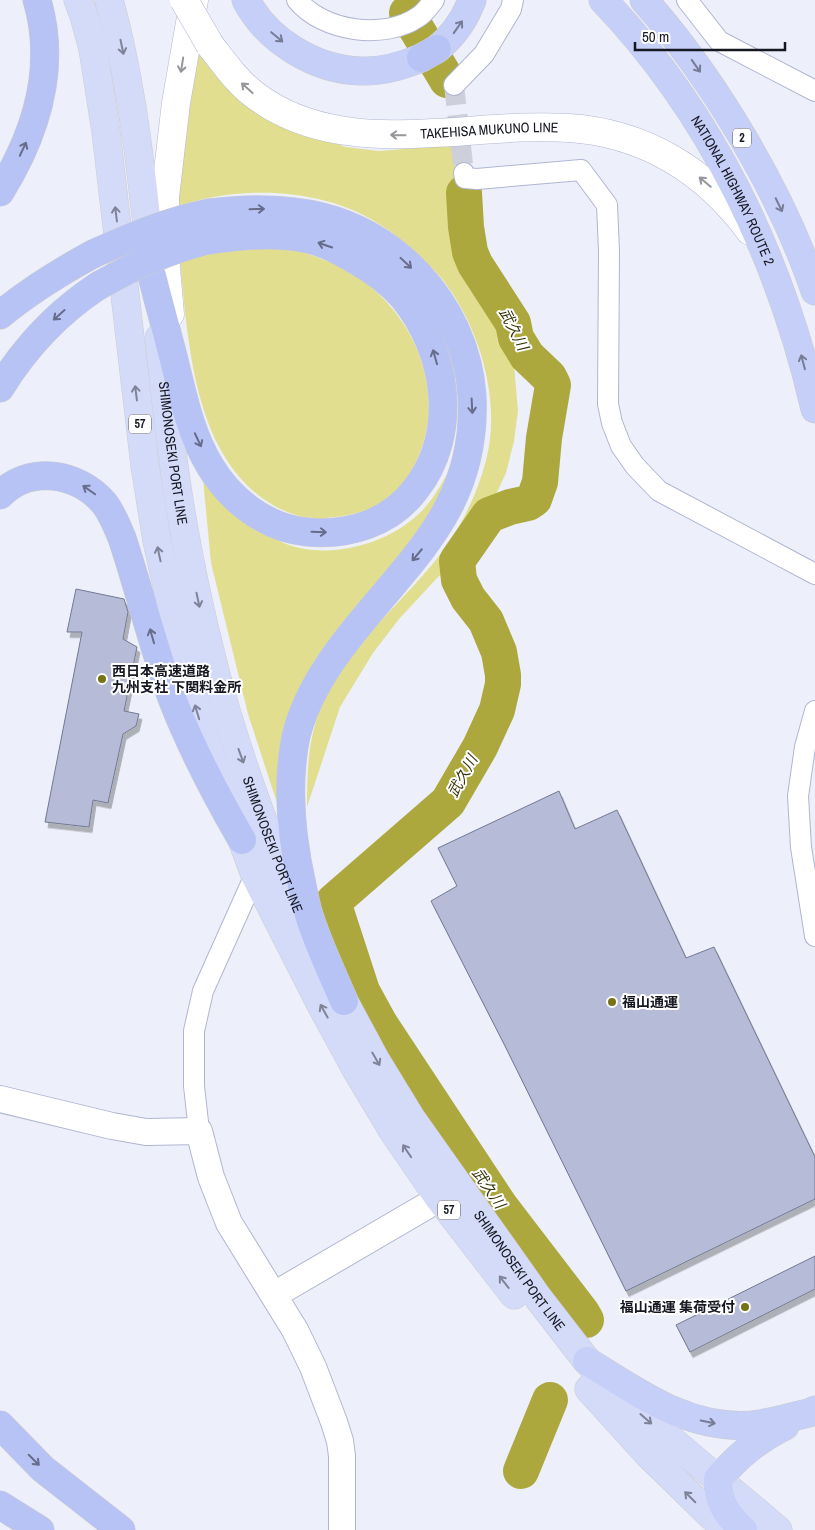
<svg xmlns="http://www.w3.org/2000/svg" width="815" height="1530" font-family="'Archivo Narrow','Noto Sans JP',sans-serif">
  <style>
    .green { fill: #e1df8f }
    .lines { fill: none; stroke-linecap: round; stroke-linejoin: round }
    .river { stroke: #aca83e; stroke-width: 36 }
    .building { fill: #b6bcd7; stroke: #737992; filter: url(#shadow) }
    .minor-tunnel { stroke: #cdcfda; stroke-width: 20; stroke-dasharray: 20 10; stroke-linecap: butt }
    .minor-casing { stroke: #b0b6d1; stroke-width: 22 }
    .tertiary-casing { stroke: #b0b6d1; stroke-width: 28 }
    .secondary-casing { stroke: #b0b6d1; stroke-width: 29 }
    .primary-casing { stroke: #ccccce; stroke-width: 29 }
    .trunk-casing { stroke: #ccccce; stroke-width: 29 }
    .motorway-casing { stroke: #ccccce; stroke-width: 29 }
    .minor { stroke: #fff; stroke-width: 20 }
    .tertiary { stroke: #fff; stroke-width: 26 }
    .secondary { stroke: #fff; stroke-width: 28 }
    .primary { stroke: #d4dbf9; stroke-width: 28 }
    .trunk { stroke: #c6cff7; stroke-width: 28 }
    .motorway { stroke: #b8c3f5; stroke-width: 28 }
    .secondary-bridge-casing { stroke: #b0b6d1; stroke-width: 29; stroke-linecap: butt }
    .motorway-bridge-casing { stroke: #ccccce; stroke-width: 29; stroke-linecap: butt }
    .secondary-bridge { stroke: #fff; stroke-width: 28 }
    .motorway-bridge { stroke: #b8c3f5; stroke-width: 28 }
    .oneway { stroke: #767c97 }
    .oneway2 { stroke: #7e8398 }
    .oneway3 { stroke: #96979b }
    .oneway4 { stroke: #666d8b }
    .poi-dot { fill: #767216; stroke: #fff; stroke-width: 2 }
    .labels { text-anchor: middle; dominant-baseline: central; stroke-width: 4; stroke-linejoin: round; paint-order: stroke }
    .shield { fill: #fff; stroke: #5b5d64; stroke-width: 1 }
    .shield-label { font-size: 12px; font-weight: bold; fill: #151721 }
    .street-label { font-size: 14px; fill: #151721; stroke: #fff }
    .poi-label { font-size: 14px; font-weight: bold; fill: #151721; stroke: #fff; text-anchor: start }
    .water-label { font-size: 15px; font-style: italic; fill: #373507; stroke: #fff }
  </style>
  <defs>
    <filter id="shadow"><feDropShadow dx="3" dy="5.5" stdDeviation="0" flood-color="#0004"/></filter>
  </defs>
  <rect width="100%" height="100%" fill="#edf0fb"/>
  <!-- green -->
  <path class="green" d="M 198,50 L 304,133 L 346,147 L 379,151 L 454,145 L 457,188 L 462,195 L 463,232 L 465,251 L 471,266 L 503,314 L 513,353 L 518,411 L 514,441 L 506,473 L 492,503 L 496,517 L 459,565 L 439,576 L 399,619 L 373,653 L 340,707 L 307,807 C 307,769 308,733 325,698 C 350,648 395,608 431,566 C 456,537 477,497 486,460 C 502,401 479,325 442,279 C 434,269 423,260 413,251 C 403,242 394,233 382,226 C 335,194 269,187 214,197 C 201,199 188,203 175,207 L 179,169 Z
    M 223,248 C 240,248 271,245 287,248 C 303,252 321,258 336,265 C 418,303 461,411 400,487 C 383,509 351,516 325,518 C 301,520 281,511 262,498 C 193,447 188,340 180,261 Z
    M 463,436 L 432,518 L 352,616 L 279,809 L 248,714 L 211,563 L 203,479 L 266,534 C 278,541 291,547 305,549 C 349,556 404,537 431,500 C 437,492 442,483 447,474 C 453,461 456,448 463,436 Z"/>
  <g class="lines">
    <!-- river -->
    <path class="river" d="M 421,0 L 407,13 L 447,80
      M 464,193 L 466,227 L 470,252 L 475,264 L 513,323 L 516,338 L 527,356 L 549,377 L 553,385 L 544,438 L 540,482 L 534,499 L 528,503 L 510,507 L 489,515 L 457,561 L 459,580 L 468,598 L 486,621 L 499,652 L 503,675 L 503,684 L 497,710 L 480,747 L 448,802 L 333,902 L 362,991 L 380,1024 L 500,1206 L 582,1313 L 586,1320
      M 521,1471 L 550,1400"/>
  </g>
  <!-- building -->
  <path class="building" d="M 76,589 L 124,599 L 128,612 L 123,639 L 137,647 L 124,711 L 139,714 L 136,726 L 123,734 L 108,803 L 93,800 L 89,827 L 45,822 L 82,632 L 67,632 Z
    M 559,791 L 575,829 L 617,810 L 686,958 L 714,947 L 815,1157 L 815,1199 L 626,1291 L 505,1046 L 431,901 L 457,886 L 438,848 Z
    M 815,1256 L 815,1289 L 690,1352 L 676,1325 Z"/>
  <g class="lines">
    <!-- minor-tunnel -->
    <path class="minor-tunnel" d="M 454,85 L 464,173"/>
    <!-- minor casing -->
    <g class="minor-casing">
      <path id="minor" d="M 297,0 C 323,32 385,40 418,17 C 425,13 429,6 434,0
        M 687,0 L 719,41 L 815,91
        M 454,85 L 484,54 L 511,9 L 513,0
        M 464,173 L 465,178 L 477,179 L 581,170 L 607,205 L 609,251 L 608,404 L 612,423 L 621,446 L 635,466 L 659,491 L 815,574
        M 815,711 L 805,747 L 798,796 L 801,847 L 815,936
        M 199,1131 L 194,1086 L 194,1031 L 203,991 L 255,875"/>
    </g>
    <!-- tertiary casing -->
    <g class="tertiary-casing">
      <path id="tertiary" d="M 0,1099 L 112,1126 L 146,1132 L 199,1131 L 211,1177 L 229,1223 L 295,1330 L 313,1367 L 334,1422 L 340,1441 L 342,1456 L 342,1530
        M 274,1295 L 459,1187"/>
    </g>
    <!-- secondary casing -->
    <g class="secondary-casing">
      <g id="secondary">
        <path id="s1" d="M 210,45 C 224,63 237,82 256,96 C 307,134 372,137 433,133 C 478,131 524,125 569,128 C 645,133 706,171 750,231"/>
        <path d="M 170,314 L 166,268 L 165,197 L 176,103 L 194,0"/>
      </g>
    </g>
    <!-- primary casing -->
    <g class="primary-casing">
      <g id="primary">
        <path d="M 78,0 L 84,16 L 93,49 L 106,132 L 145,466 L 157,541 L 188,680 L 209,751 L 255,875 L 319,1001 L 357,1071 L 393,1131 L 439,1198 L 514,1295"/>
        <path d="M 109,0 C 132,83 141,168 150,253"/>
        <path id="s2" d="M 159,338 C 164,381 168,424 174,466 C 183,533 197,601 214,667 C 236,753 268,838 302,920"/>
        <path id="s3" d="M 333,981 L 375,1059 L 411,1118 L 539,1299 L 587,1361 L 618,1395 L 778,1530"/>
        <path d="M 589,1389 L 648,1454 L 726,1530"/>
      </g>
    </g>
    <!-- trunk casing -->
    <g class="trunk-casing">
      <g id="trunk">
        <path d="M 246,0 C 267,41 316,70 361,71 C 382,72 402,66 421,58"/>
        <path id="s4" d="M 603,0 C 711,113 780,257 815,409"/>
        <path d="M 644,0 C 714,79 781,191 815,291"/>
        <path d="M 437,49 C 453,36 465,19 472,0"/>
        <path d="M 587,1361 C 639,1393 688,1430 752,1425 C 771,1423 790,1417 809,1413 L 815,1410"/>
        <path d="M 743,1530 C 726,1514 718,1502 718,1479 C 739,1455 757,1440 785,1426"/>
      </g>
    </g>
    <!-- motorway casing -->
    <g class="motorway-casing">
      <path id="motorway" d="M 421,58 L 437,49
        M 0,192 C 36,134 57,68 37,0
        M 209,213 C 289,203 360,213 418,274 C 449,307 469,350 472,395 C 478,506 412,557 350,636 C 326,666 305,699 296,736 C 286,785 291,836 302,885 C 304,895 306,905 309,915 C 318,944 332,973 344,1001
        M 152,276 C 159,304 167,332 174,360 C 183,396 190,433 210,466 C 231,501 266,528 307,532 C 348,536 390,523 415,490 C 460,433 447,351 403,297 C 389,281 370,268 352,258 C 336,249 321,241 303,238 C 273,232 239,236 208,240
        M 0,315 C 29,291 60,272 93,254
        M 0,388 C 26,346 57,313 98,286
        M 0,495 C 30,464 78,473 104,503 C 112,513 117,526 122,538 C 140,592 153,648 173,701 C 192,750 216,795 242,840
        M 0,1425 L 43,1469 L 121,1530
        M 0,1505 L 40,1530"/>
    </g>
    <!-- minor -->
    <use href="#minor" class="minor"/>
    <!-- tertiary -->
    <use href="#tertiary" class="tertiary"/>
    <!-- secondary -->
    <use href="#secondary" class="secondary"/>
    <!-- primary -->
    <use href="#primary" class="primary"/>
    <!-- trunk -->
    <use href="#trunk" class="trunk"/>
    <!-- motorway -->
    <use href="#motorway" class="motorway"/>
    <!-- secondary-bridge casing -->
    <g class="secondary-bridge-casing">
      <path id="secondary-bridge" d="M 184,0 L 210,45"/>
    </g>
    <!-- motorway-bridge casing -->
    <g class="motorway-bridge-casing">
      <path id="motorway-bridge" d="M 93,254 C 131,237 168,221 209,213
        M 98,286 C 136,265 165,251 208,240"/>
    </g>
    <!-- secondary-bridge -->
    <use href="#secondary-bridge" class="secondary-bridge"/>
    <!-- motorway-bridge -->
    <use href="#motorway-bridge" class="motorway-bridge"/>
  </g>
  <!-- one-way arrows -->
  <defs><path id="oneway-shaft" d="M-6 0H5M1.5-3L5.5 0L1.5 3" fill="none" stroke-width="1.6" stroke-linecap="round" stroke-linejoin="round" transform="scale(1.25)"/></defs>
  <g class="oneway">
    <use href="#oneway-shaft" transform="translate(458 27) rotate(-55)"/>
    <use href="#oneway-shaft" transform="translate(277 37) rotate(40)"/>
    <use href="#oneway-shaft" transform="translate(696 66) rotate(55)"/>
    <use href="#oneway-shaft" transform="translate(779 205) rotate(64)"/>
    <use href="#oneway-shaft" transform="translate(803 362) rotate(-105)"/>
    <use href="#oneway-shaft" transform="translate(708 1422) rotate(12)"/>
  </g>
  <g class="oneway2">
    <use href="#oneway-shaft" transform="translate(122 47) rotate(78)"/>
    <use href="#oneway-shaft" transform="translate(116 214) rotate(-97)"/>
    <use href="#oneway-shaft" transform="translate(136 393) rotate(-97)"/>
    <use href="#oneway-shaft" transform="translate(159 554) rotate(-102)"/>
    <use href="#oneway-shaft" transform="translate(198 600) rotate(78)"/>
    <use href="#oneway-shaft" transform="translate(197 712) rotate(-107)"/>
    <use href="#oneway-shaft" transform="translate(241 756) rotate(70)"/>
    <use href="#oneway-shaft" transform="translate(324 1011) rotate(-119)"/>
    <use href="#oneway-shaft" transform="translate(376 1059) rotate(60)"/>
    <use href="#oneway-shaft" transform="translate(407 1151) rotate(-124)"/>
    <use href="#oneway-shaft" transform="translate(504 1282) rotate(-128)"/>
    <use href="#oneway-shaft" transform="translate(646 1419) rotate(41)"/>
    <use href="#oneway-shaft" transform="translate(690 1497) rotate(-135)"/>
  </g>
  <g class="oneway3">
    <use href="#oneway-shaft" transform="translate(182 65) rotate(99)"/>
    <use href="#oneway-shaft" transform="translate(247 88) rotate(-138)"/>
    <use href="#oneway-shaft" transform="translate(398 135) rotate(-179)"/>
    <use href="#oneway-shaft" transform="translate(705 182) rotate(-140)"/>
  </g>
  <g class="oneway4">
    <use href="#oneway-shaft" transform="translate(23 149) rotate(-65)"/>
    <use href="#oneway-shaft" transform="translate(257 209) rotate(-1)"/>
    <use href="#oneway-shaft" transform="translate(325 245) rotate(-161)"/>
    <use href="#oneway-shaft" transform="translate(406 263) rotate(43)"/>
    <use href="#oneway-shaft" transform="translate(59 315) rotate(138)"/>
    <use href="#oneway-shaft" transform="translate(435 357) rotate(-106)"/>
    <use href="#oneway-shaft" transform="translate(472 406) rotate(87)"/>
    <use href="#oneway-shaft" transform="translate(198 440) rotate(65)"/>
    <use href="#oneway-shaft" transform="translate(89 490) rotate(-145)"/>
    <use href="#oneway-shaft" transform="translate(319 532) rotate(2)"/>
    <use href="#oneway-shaft" transform="translate(417 555) rotate(130)"/>
    <use href="#oneway-shaft" transform="translate(152 636) rotate(-106)"/>
    <use href="#oneway-shaft" transform="translate(34 1460) rotate(45)"/>
  </g>
  <!-- markers -->
  <g class="poi-dot">
    <circle cx="102" cy="679" r="5"/>
    <circle cx="612" cy="1002" r="5"/>
    <circle cx="745" cy="1307" r="5"/>
  </g>
  <g class="labels">
    <!-- shield labels -->
    <g class="shield">
      <rect x="733" y="128.5" width="18" height="19" rx="4"/>
      <rect x="129" y="414.5" width="22" height="19" rx="4"/>
      <rect x="438" y="1200.5" width="22" height="19" rx="4"/>
    </g>
    <g class="shield-label">
      <text x="742" y="138">2</text>
      <text x="140" y="424">57</text>
      <text x="449" y="1210">57</text>
    </g>
    <!-- street labels -->
    <g class="street-label">
      <text stroke="none"><textPath href="#s1" startOffset="310">TAKEHISA MUKUNO LINE</textPath></text>
      <text stroke="none"><textPath href="#s4" startOffset="232">NATIONAL HIGHWAY ROUTE 2</textPath></text>
      <text stroke="none"><textPath href="#s2" startOffset="116">SHIMONOSEKI PORT LINE</textPath></text>
      <text stroke="none"><textPath href="#s2" startOffset="521">SHIMONOSEKI PORT LINE</textPath></text>
      <text stroke="none"><textPath href="#s3" startOffset="345">SHIMONOSEKI PORT LINE</textPath></text>
    </g>
    <!-- poi labels -->
    <g class="poi-label">
      <text x="112" y="671">西日本高速道路<tspan x="112" dy="16">九州支社 下関料金所</tspan></text>
      <text x="622" y="1002">福山通運</text>
      <text x="735" y="1307" text-anchor="end">福山通運 集荷受付</text>
    </g>
    <!-- water labels -->
    <g class="water-label">
      <text transform="translate(514 329) rotate(63)">武久川</text>
      <text transform="translate(462 776) rotate(-61)">武久川</text>
      <text transform="translate(489 1188) rotate(56)">武久川</text>
    </g>
  </g>
  <!-- scale -->
  <path d="M635 42v8h150v-8" fill="none" stroke="#151721" stroke-width="2.5"/>
  <text x="642" y="42" font-size="15" fill="#151721" stroke="#ffffff" stroke-width="4" paint-order="stroke">50 m</text>
</svg>
